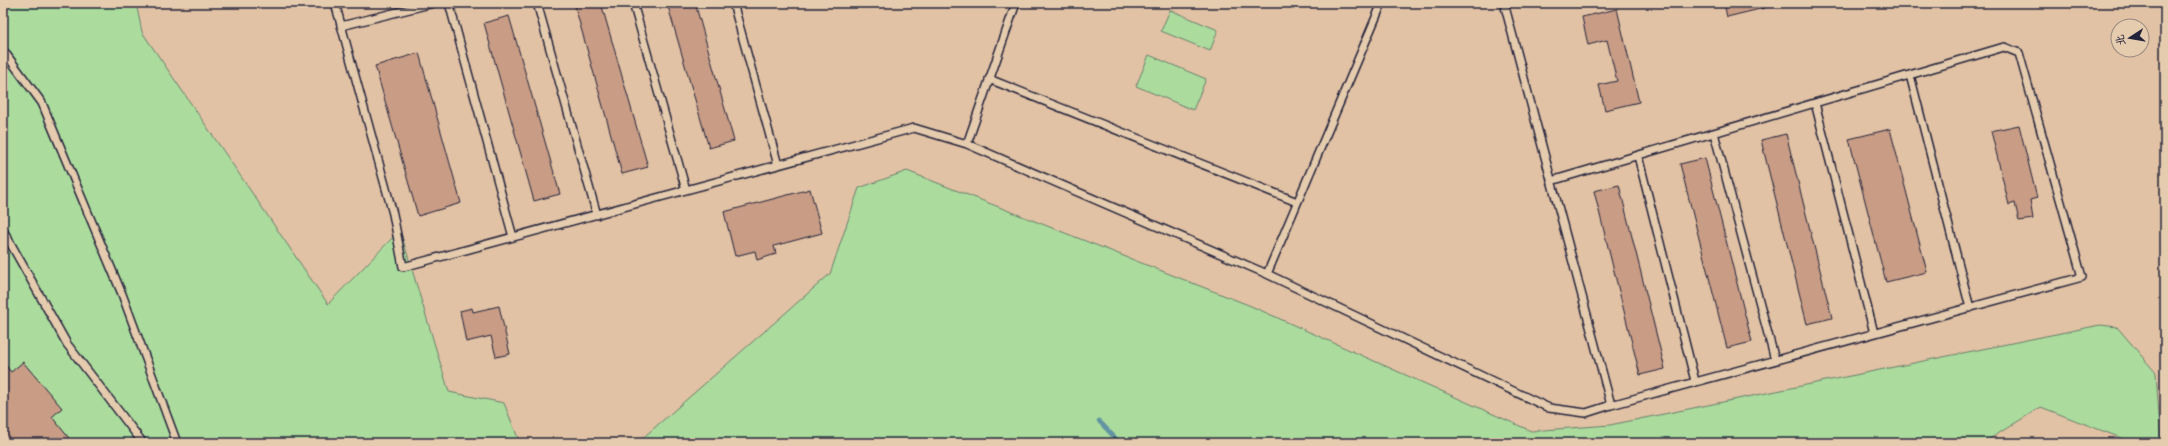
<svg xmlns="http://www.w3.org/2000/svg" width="2168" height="446" font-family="'Patrick Hand','LXGW WenKai TC',sans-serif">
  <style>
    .green { fill: #abdc9d; stroke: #667f6c }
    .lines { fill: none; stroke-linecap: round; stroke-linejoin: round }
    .stream { stroke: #6293a3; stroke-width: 4.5 }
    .building { fill: #c89c85; stroke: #22223b }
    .lane-casing { stroke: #22223b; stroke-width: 10 }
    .lane { stroke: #e6ccae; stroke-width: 7 }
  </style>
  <rect width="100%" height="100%" fill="#e2c2a4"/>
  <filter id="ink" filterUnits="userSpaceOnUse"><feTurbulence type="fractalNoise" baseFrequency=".025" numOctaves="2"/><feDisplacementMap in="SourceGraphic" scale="8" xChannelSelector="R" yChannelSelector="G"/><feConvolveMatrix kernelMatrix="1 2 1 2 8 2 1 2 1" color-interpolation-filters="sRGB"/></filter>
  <g filter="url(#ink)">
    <!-- green -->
    <path class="green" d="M 3,3 L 136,3 L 142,32 L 328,304 L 400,230 L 449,392 L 504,403 L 520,443 L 3,443 Z
      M 1170,10 L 1218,30 L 1210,51 L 1161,31 Z
      M 1149,55 L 1206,79 L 1193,110 L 1136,86 Z
      M 907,171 L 1251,306 L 1531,431 L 1610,425 L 2100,325 L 2117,327 L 2156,373 L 2161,443 L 2134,443 L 2041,407 L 1983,443 L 637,443 L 830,274 L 859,188 Z"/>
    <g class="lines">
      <!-- stream -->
      <path class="stream" d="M 1099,421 L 1120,443"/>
    </g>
    <!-- building -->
    <path class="building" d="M 574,3 L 601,3 L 648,167 L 622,174 Z
      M 667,3 L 695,3 L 734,141 L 709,148 Z
      M 1724,3 L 1763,3 L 1764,8 L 1727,17 Z
      M 1617,9 L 1639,102 L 1605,110 L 1599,85 L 1617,81 L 1607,40 L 1588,45 L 1582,17 Z
      M 509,16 L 560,194 L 534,201 L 484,23 Z
      M 419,53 L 461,203 L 418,216 L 375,66 Z
      M 2019,125 L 2037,198 L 2030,200 L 2033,219 L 2019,221 L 2015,203 L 2009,205 L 1991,131 Z
      M 1890,129 L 1927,272 L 1886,282 L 1849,139 Z
      M 1786,134 L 1832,318 L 1807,324 L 1761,140 Z
      M 1705,158 L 1752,342 L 1727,348 L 1680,164 Z
      M 1619,185 L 1665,369 L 1640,375 L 1594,191 Z
      M 810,189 L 822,233 L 774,246 L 776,254 L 757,260 L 755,251 L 735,256 L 724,212 Z
      M 499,306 L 510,354 L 496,357 L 491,336 L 466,342 L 460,311 L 472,308 L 473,312 Z
      M 3,362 L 11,372 L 23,362 L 62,408 L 52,417 L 73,443 L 3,443 Z"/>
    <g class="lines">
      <!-- lane casing -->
      <g class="lane-casing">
        <path id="lane" d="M 335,3 L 393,214 L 403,267 L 914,128 L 967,144 L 1267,274
          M 449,3 L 513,237
          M 537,3 L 597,215
          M 633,3 L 686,190
          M 733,3 L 778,165
          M 1382,3 L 1267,274 L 1549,408 L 1586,413 L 1611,405
          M 1504,3 L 1611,405 L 2082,277 L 2019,53 L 2004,47 L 1551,181
          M 341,26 L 434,3
          M 3,50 L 42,103 L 122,294 L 177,443
          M 1910,75 L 1970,308
          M 989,79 L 1297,202
          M 1815,103 L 1874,333
          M 1714,133 L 1775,360
          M 967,144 L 1016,3
          M 1638,156 L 1695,381
          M 3,230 L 67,344 L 143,443"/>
      </g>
      <!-- lane -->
      <use href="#lane" class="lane"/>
    </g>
  </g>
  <!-- margin -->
  <rect width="2168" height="446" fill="none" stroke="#e6ccae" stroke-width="16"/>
  <rect x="8" y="8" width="2152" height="430" fill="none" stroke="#22223b" stroke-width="1.5" filter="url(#ink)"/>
  <!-- north arrow -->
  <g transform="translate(2130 38) rotate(258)"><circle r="19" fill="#e6ccae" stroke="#988880"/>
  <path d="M0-3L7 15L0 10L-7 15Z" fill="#22223b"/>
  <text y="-6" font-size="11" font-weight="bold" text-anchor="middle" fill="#22223b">北</text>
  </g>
</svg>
